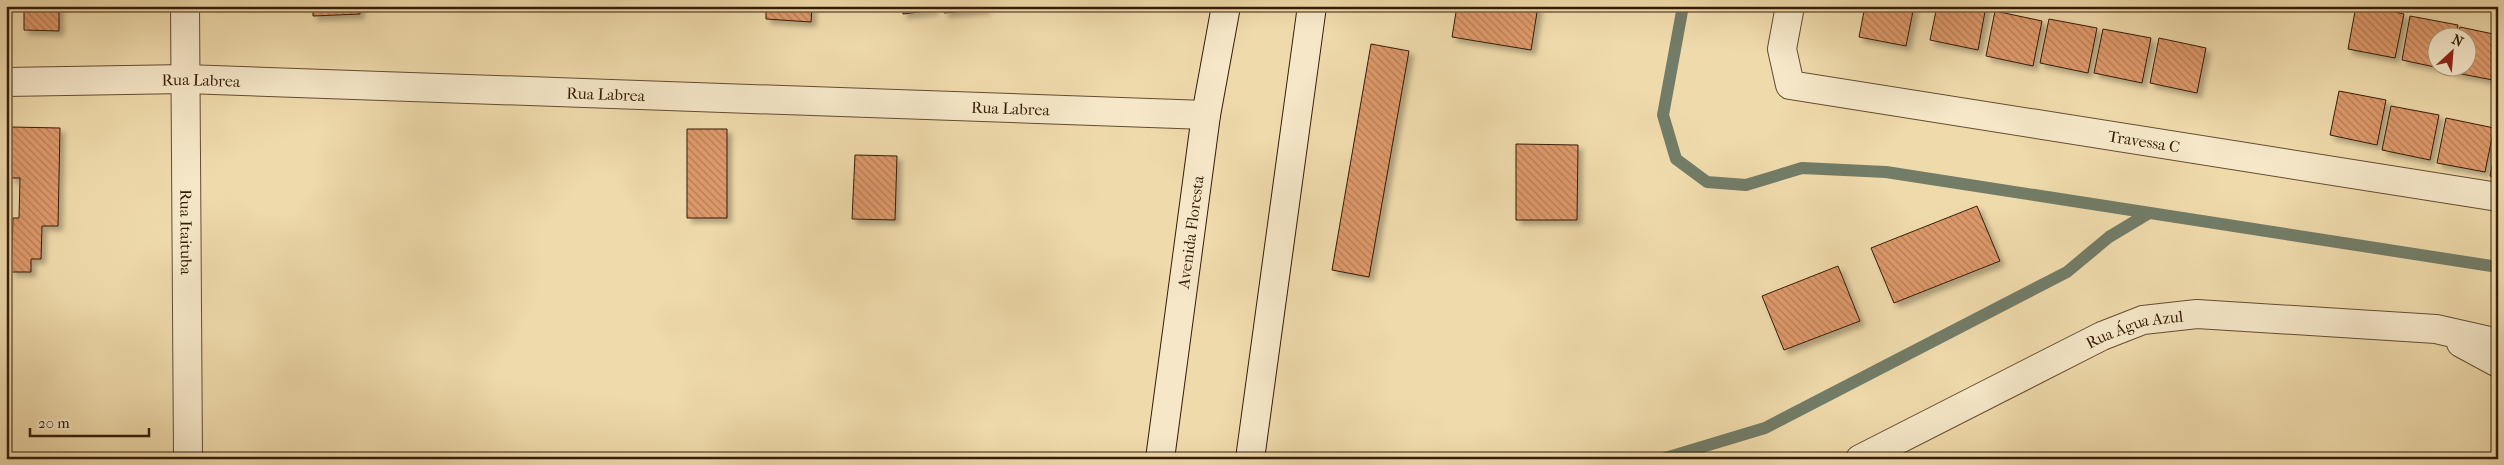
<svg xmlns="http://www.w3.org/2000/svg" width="2504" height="465" font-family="'IM FELL French Canon',serif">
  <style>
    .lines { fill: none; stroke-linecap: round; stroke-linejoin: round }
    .stream { stroke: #727c67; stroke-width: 12 }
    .building { fill: url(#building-back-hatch); stroke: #361d09; filter: url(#shadow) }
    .street-casing { stroke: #644c32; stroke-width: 30 }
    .secondary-casing { stroke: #361d09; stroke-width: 30 }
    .street { stroke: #f5e7c8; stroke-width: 28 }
    .secondary { stroke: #f5e7c8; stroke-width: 28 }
    .labels { text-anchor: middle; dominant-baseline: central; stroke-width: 4; stroke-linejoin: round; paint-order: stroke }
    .street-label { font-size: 16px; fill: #361d09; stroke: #f5e7c8 }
  </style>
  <defs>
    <pattern id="building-back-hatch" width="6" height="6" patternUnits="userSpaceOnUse" patternTransform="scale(1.25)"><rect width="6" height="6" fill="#de996b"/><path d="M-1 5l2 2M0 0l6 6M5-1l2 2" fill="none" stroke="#b57c56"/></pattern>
    <filter id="shadow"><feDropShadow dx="4.5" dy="4.5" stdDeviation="2.5" flood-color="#0004"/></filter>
  </defs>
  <rect width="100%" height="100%" fill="#efdaab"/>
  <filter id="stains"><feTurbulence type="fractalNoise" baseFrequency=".004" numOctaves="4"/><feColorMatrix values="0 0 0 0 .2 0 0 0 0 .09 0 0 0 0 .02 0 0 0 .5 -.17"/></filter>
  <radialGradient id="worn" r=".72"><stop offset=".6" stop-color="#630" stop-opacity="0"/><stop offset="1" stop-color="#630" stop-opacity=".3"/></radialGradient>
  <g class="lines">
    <!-- stream -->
    <path class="stream" d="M 1683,6 L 1663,115 L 1676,159 L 1707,182 L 1746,185 L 1802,168 L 1886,172 L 2498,267
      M 1662,459 L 1765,428 L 2067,272 L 2109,237 L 2149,213"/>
  </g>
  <!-- building -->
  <path class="building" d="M 24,6 L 59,6 L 59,31 L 24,30 Z
    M 313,6 L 360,6 L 360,14 L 313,16 Z
    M 766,6 L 812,6 L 811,22 L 766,19 Z
    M 902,6 L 933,6 L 934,10 L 903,14 Z
    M 943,6 L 986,6 L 986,9 L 944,13 Z
    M 1457,6 L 1538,6 L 1531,50 L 1452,37 Z
    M 1865,6 L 1914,6 L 1906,46 L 1859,37 Z
    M 1937,6 L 1986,6 L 1978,50 L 1930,40 Z
    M 2356,6 L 2368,6 L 2404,14 L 2395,58 L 2348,49 Z
    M 1995,11 L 2042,21 L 2033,66 L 1986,56 Z
    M 2410,16 L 2458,25 L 2456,38 L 2436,38 L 2436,68 L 2450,68 L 2449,70 L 2402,60 Z
    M 2049,19 L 2097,28 L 2088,73 L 2040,63 Z
    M 2460,27 L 2498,35 L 2498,81 L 2451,72 L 2451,68 L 2466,68 L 2466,38 L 2458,38 Z
    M 2103,29 L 2151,38 L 2142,83 L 2094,73 Z
    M 2159,38 L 2206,48 L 2197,93 L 2150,83 Z
    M 1371,44 L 1409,51 L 1369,277 L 1332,270 Z
    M 2339,91 L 2386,100 L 2377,145 L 2330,135 Z
    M 2391,106 L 2439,115 L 2430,160 L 2382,150 Z
    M 2446,118 L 2494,128 L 2485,172 L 2437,163 Z
    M 12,127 L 60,128 L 58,226 L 42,226 L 41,259 L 31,259 L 31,272 L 11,272 L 13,218 L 19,218 L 20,178 L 11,178 Z
    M 687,129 L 727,129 L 727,218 L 687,218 Z
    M 2498,136 L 2498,178 L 2490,176 Z
    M 1516,144 L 1578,145 L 1577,220 L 1516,220 Z
    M 855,155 L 897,156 L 895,220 L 852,219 Z
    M 1977,206 L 2000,261 L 1894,303 L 1871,248 Z
    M 1838,266 L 1860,321 L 1784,350 L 1762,296 Z"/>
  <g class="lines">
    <!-- street casing -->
    <g class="street-casing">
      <g id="street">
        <path id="s1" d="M 185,6 L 188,459"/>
        <path id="s2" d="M 1790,6 L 1782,49 L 1790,85 L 2498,197"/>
        <path id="s3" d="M 6,82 L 186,79 L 1206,115"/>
        <path d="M 2461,343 L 2498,363"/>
        <path id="s4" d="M 1860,459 L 2102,336 L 2143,320 L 2197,314 L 2436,329 L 2498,343"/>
      </g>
    </g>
    <!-- secondary casing -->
    <g class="secondary-casing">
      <g id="secondary">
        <path id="s5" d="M 1160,459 L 1206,115 L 1226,6"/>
        <path d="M 1250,459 L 1312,6"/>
      </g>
    </g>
    <!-- street -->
    <use href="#street" class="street"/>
    <!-- secondary -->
    <use href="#secondary" class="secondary"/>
  </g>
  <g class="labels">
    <!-- street labels -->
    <g class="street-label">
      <text stroke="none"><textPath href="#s3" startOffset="195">Rua Labrea</textPath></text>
      <text stroke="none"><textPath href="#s3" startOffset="600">Rua Labrea</textPath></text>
      <text stroke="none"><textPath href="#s3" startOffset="1005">Rua Labrea</textPath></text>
      <text stroke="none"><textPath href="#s2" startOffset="439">Travessa C</textPath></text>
      <text stroke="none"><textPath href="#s1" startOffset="226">Rua Itaituba</textPath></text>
      <text stroke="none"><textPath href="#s5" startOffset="229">Avenida Floresta</textPath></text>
      <text stroke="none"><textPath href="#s4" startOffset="305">Rua Água Azul</textPath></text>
    </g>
  </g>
  <!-- margin -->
  <rect width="2504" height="465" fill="none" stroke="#efdaab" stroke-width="25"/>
  <rect x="8" y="8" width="2489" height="450" fill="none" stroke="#361d09" stroke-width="2.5"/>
  <rect x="12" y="12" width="2479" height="440" fill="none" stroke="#361d09"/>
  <!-- north arrow -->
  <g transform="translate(2452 52) rotate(26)"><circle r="24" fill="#f5e7c8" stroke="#a9967c"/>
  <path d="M0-4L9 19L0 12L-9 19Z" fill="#8f2418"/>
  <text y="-8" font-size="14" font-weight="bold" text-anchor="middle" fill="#361d09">N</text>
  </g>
  <!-- scale -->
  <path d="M30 428v8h119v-8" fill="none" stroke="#361d09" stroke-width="2.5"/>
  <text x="38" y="428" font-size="15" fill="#361d09" stroke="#f5e7c8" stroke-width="4" paint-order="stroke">20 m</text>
  <rect width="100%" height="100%" filter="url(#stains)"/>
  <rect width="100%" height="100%" fill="url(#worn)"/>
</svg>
